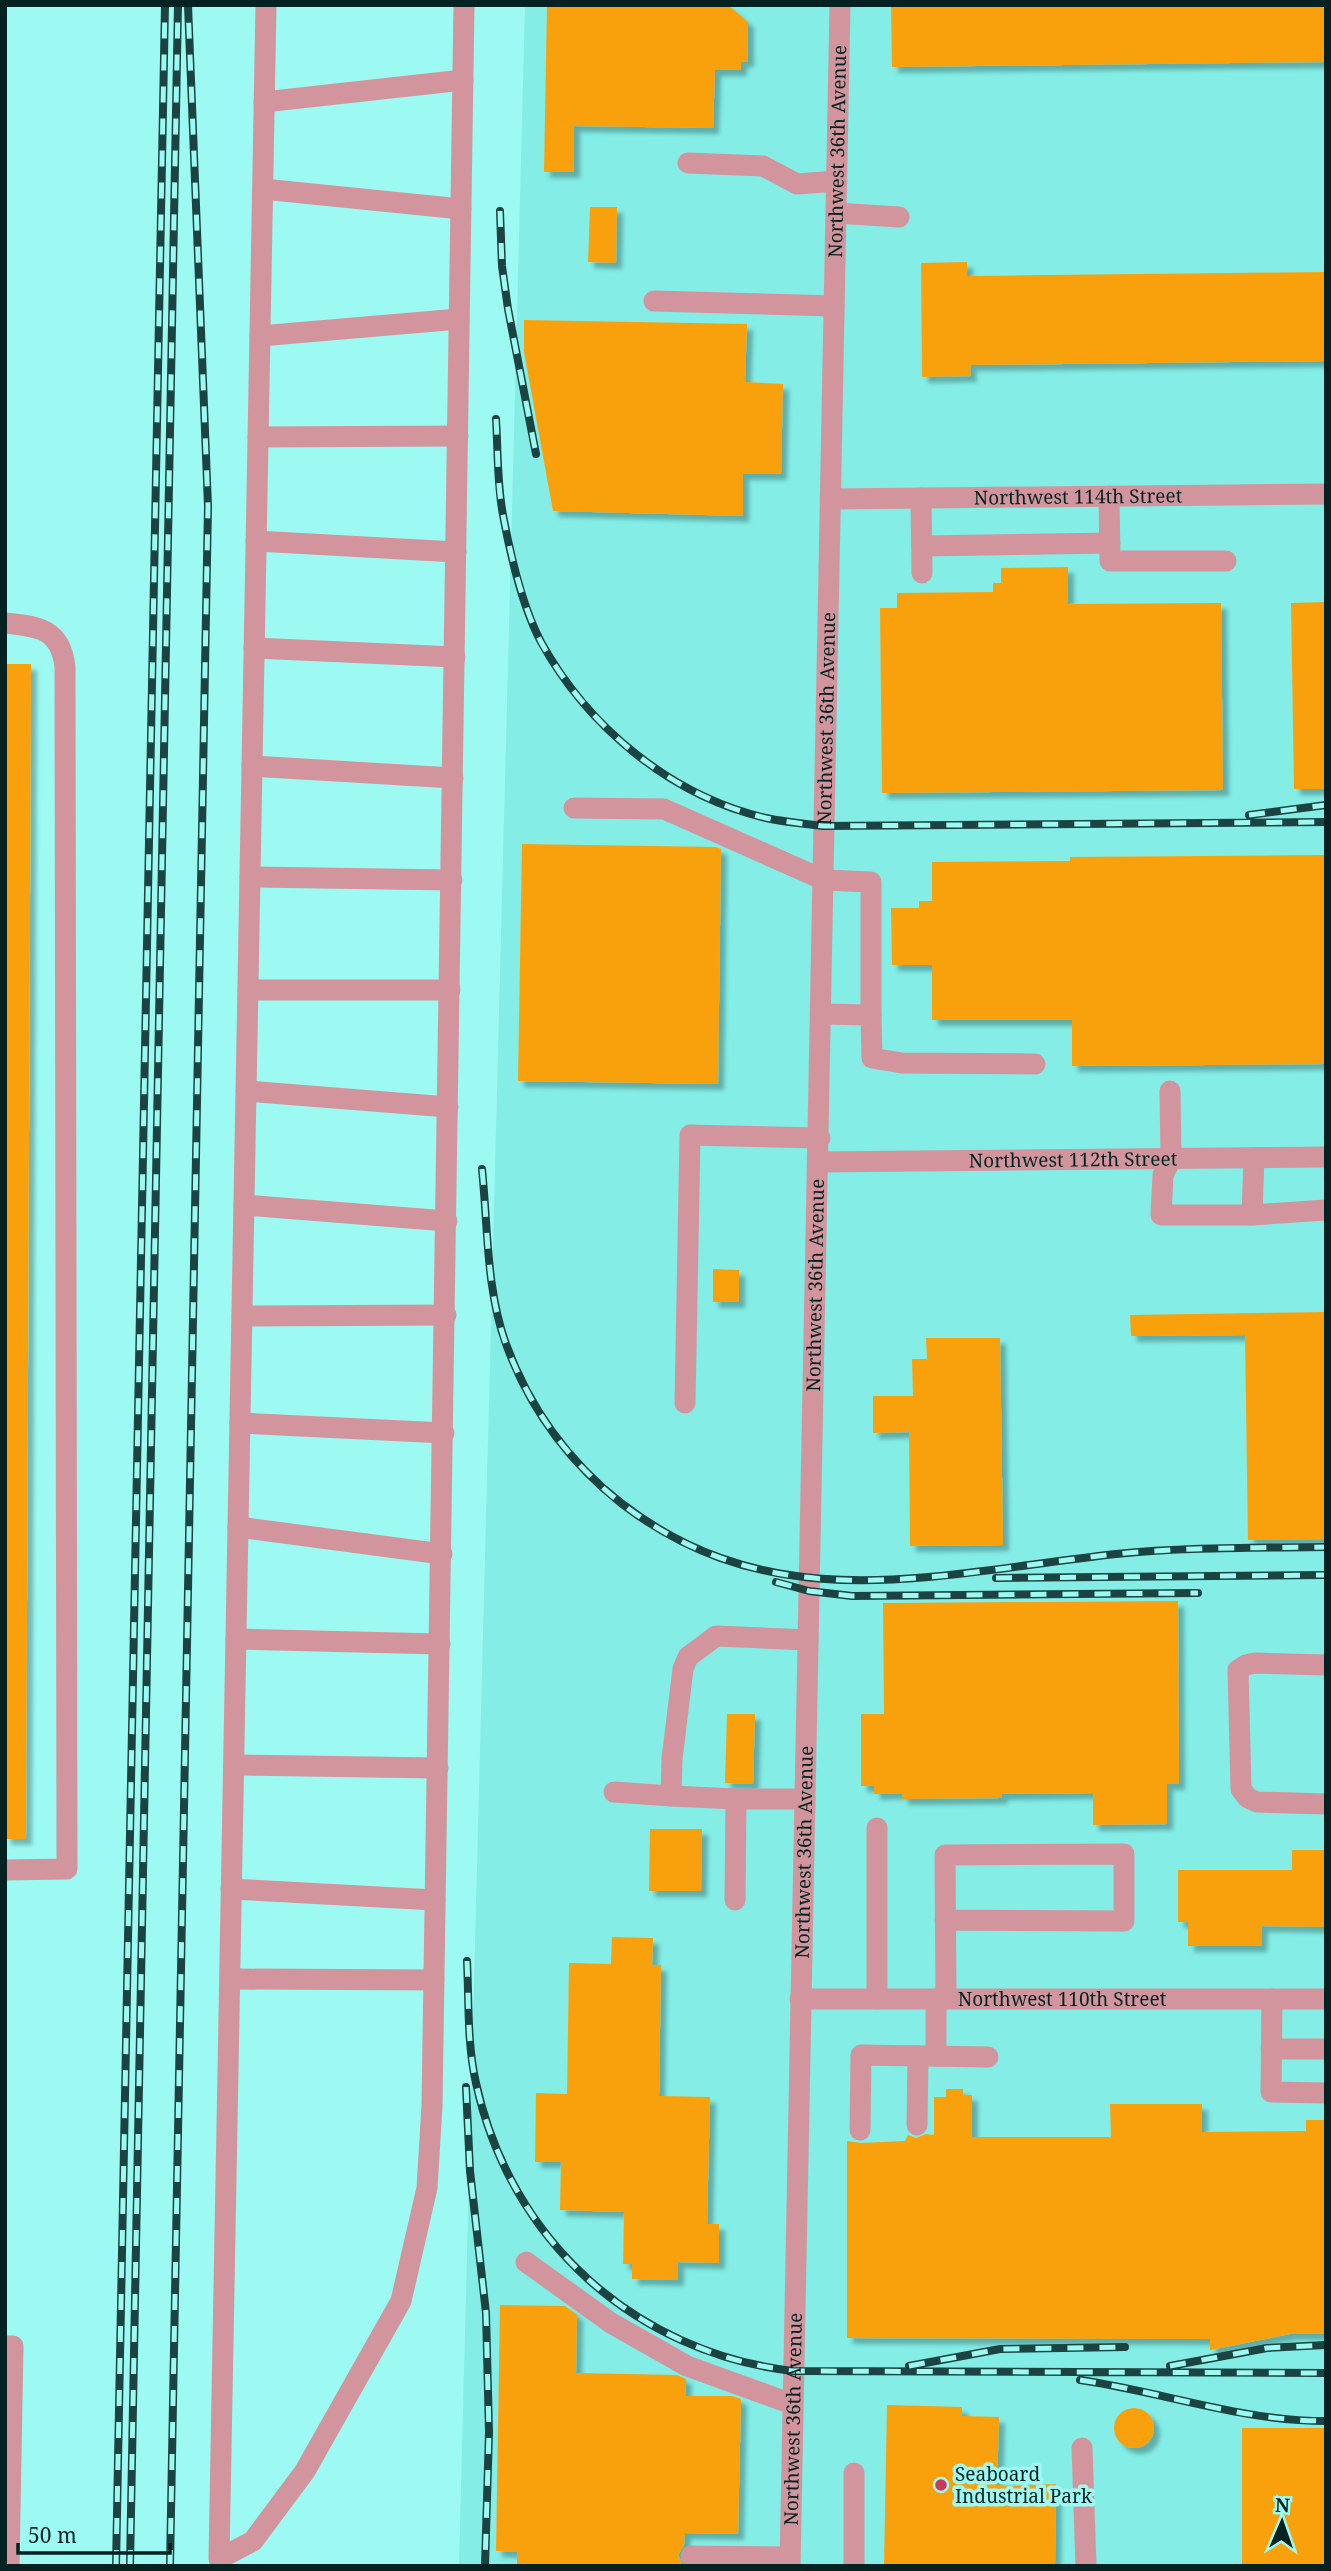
<svg xmlns="http://www.w3.org/2000/svg" width="1331" height="2571" font-family="'Noto Serif',serif">
  <style>
    .built { fill: #83ede6 }
    .building { fill: #f9a111; filter: url(#shadow) }
    .lines { fill: none; stroke-linecap: round; stroke-linejoin: round }
    .minor { stroke: #d3959d; stroke-width: 21 }
    .rail-casing { stroke: #1b4341; stroke-width: 8 }
    .rail { stroke: #9cfaf3; stroke-width: 5; stroke-dasharray: 16; stroke-linecap: butt }
    .poi-dot { fill: #c93a5e; stroke: #9cfaf3; stroke-width: 2.5 }
    .labels { text-anchor: middle; dominant-baseline: central; stroke-width: 7; stroke-linejoin: round; paint-order: stroke }
    .street-label { font-size: 19px; fill: #042221; stroke: #9cfaf3 }
    .poi-label { font-size: 19px; fill: #042221; stroke: #9cfaf3; text-anchor: start }
  </style>
  <defs>
    <filter id="shadow"><feDropShadow dx="6" dy="6" stdDeviation="2" flood-color="#0004"/></filter>
  </defs>
  <rect width="100%" height="100%" fill="#9cfaf3"/>
  <!-- built -->
  <path class="built" d="M 525,5 L 1326,5 L 1326,2566 L 459,2566 Z"/>
  <!-- building -->
  <path class="building" d="M 547,5 L 728,5 L 748,22 L 748,61 L 741,62 L 741,70 L 715,70 L 713,128 L 574,126 L 574,172 L 544,172 Z
    M 891,5 L 1326,5 L 1326,62 L 892,67 Z
    M 590,207 L 617,207 L 616,263 L 588,262 Z
    M 967,262 L 967,276 L 1326,272 L 1326,361 L 970,365 L 971,376 L 922,377 L 921,263 Z
    M 524,320 L 747,324 L 745,382 L 783,384 L 781,474 L 743,474 L 743,516 L 553,511 L 524,352 Z
    M 1068,567 L 1068,604 L 1221,603 L 1223,790 L 882,793 L 880,608 L 897,608 L 897,593 L 993,592 L 993,583 L 1001,583 L 1001,568 Z
    M 1326,602 L 1326,789 L 1294,789 L 1291,603 Z
    M 5,664 L 31,664 L 26,1839 L 5,1839 Z
    M 522,844 L 716,847 L 721,849 L 718,1084 L 518,1081 Z
    M 1326,855 L 1326,1064 L 1072,1066 L 1072,1020 L 932,1020 L 932,965 L 892,965 L 891,908 L 919,908 L 919,901 L 932,901 L 932,862 L 1070,861 L 1070,857 Z
    M 713,1269 L 739,1270 L 739,1302 L 713,1302 Z
    M 1326,1312 L 1326,1539 L 1248,1540 L 1245,1335 L 1131,1336 L 1130,1315 Z
    M 926,1338 L 1000,1338 L 1003,1545 L 910,1546 L 909,1432 L 873,1433 L 873,1396 L 913,1396 L 912,1359 L 927,1359 Z
    M 1178,1601 L 1179,1784 L 1167,1784 L 1167,1824 L 1093,1825 L 1093,1793 L 1001,1794 L 1002,1798 L 902,1799 L 903,1793 L 874,1794 L 874,1786 L 861,1786 L 861,1714 L 884,1714 L 883,1603 Z
    M 727,1714 L 755,1714 L 753,1784 L 725,1783 Z
    M 650,1829 L 702,1829 L 701,1891 L 649,1891 Z
    M 1292,1850 L 1326,1850 L 1326,1927 L 1262,1926 L 1261,1946 L 1188,1946 L 1188,1922 L 1178,1922 L 1178,1870 L 1292,1870 Z
    M 612,1937 L 653,1938 L 652,1965 L 661,1965 L 659,2096 L 710,2097 L 707,2224 L 719,2224 L 719,2263 L 678,2262 L 678,2280 L 632,2279 L 632,2264 L 623,2264 L 624,2212 L 560,2210 L 561,2162 L 535,2162 L 536,2093 L 567,2094 L 569,1963 L 611,1964 Z
    M 946,2089 L 963,2089 L 963,2095 L 972,2095 L 972,2137 L 1111,2137 L 1110,2104 L 1202,2104 L 1202,2132 L 1306,2131 L 1306,2120 L 1326,2120 L 1326,2334 L 1290,2334 L 1210,2350 L 1210,2339 L 847,2338 L 847,2141 L 861,2143 L 905,2141 L 908,2135 L 916,2138 L 926,2134 L 934,2135 L 934,2097 L 946,2097 Z
    M 500,2305 L 565,2306 L 577,2315 L 576,2373 L 677,2375 L 686,2379 L 685,2396 L 732,2396 L 741,2399 L 738,2534 L 685,2533 L 684,2545 L 678,2555 L 683,2566 L 517,2566 L 517,2552 L 496,2551 Z
    M 887,2405 L 962,2407 L 962,2416 L 999,2417 L 997,2486 L 1056,2484 L 1055,2566 L 884,2566 Z
    M1114 2428a20 20 0 1 1 40 0a20 20 0 1 1-40 0Z
    M 1242,2428 L 1326,2428 L 1326,2566 L 1242,2566 Z"/>
  <g class="lines">
    <!-- minor -->
    <g class="minor">
      <path d="M 266,5 L 219,2559 L 253,2541 L 305,2471 L 401,2301 L 427,2188 L 432,2106 L 464,5"/>
      <path d="M 264,102 L 463,80"/>
      <path d="M 688,163 L 763,166 L 797,184 L 837,181"/>
      <path d="M 263,189 L 461,209"/>
      <path d="M 836,213 L 899,217"/>
      <path d="M 654,301 L 834,306"/>
      <path d="M 260,336 L 459,319"/>
      <path d="M 258,437 L 458,436"/>
      <path d="M 1109,496 L 1110,561 L 1226,561"/>
      <path d="M 921,498 L 922,573"/>
      <path id="s1" d="M 831,499 L 1326,494"/>
      <path d="M 256,541 L 456,552"/>
      <path d="M 922,546 L 1110,543"/>
      <path d="M 5,623 C 38,626 61,629 65,667 L 67,1869 L 5,1870"/>
      <path d="M 254,648 L 455,657"/>
      <path d="M 252,766 L 453,778"/>
      <path d="M 574,808 L 664,809 L 824,880 L 871,882 L 871,1015"/>
      <path d="M 250,877 L 452,880"/>
      <path d="M 248,990 L 450,990"/>
      <path d="M 822,1014 L 871,1015 L 872,1058 L 902,1063 L 1035,1064"/>
      <path d="M 246,1091 L 448,1107"/>
      <path d="M 1170,1091 L 1171,1159 L 1163,1175 L 1161,1215 L 1252,1215 L 1254,1158"/>
      <path id="s2" d="M 819,1162 L 1326,1157"/>
      <path d="M 244,1205 L 447,1221"/>
      <path d="M 1252,1215 L 1326,1210"/>
      <path d="M 242,1316 L 446,1315"/>
      <path d="M 685,1403 L 690,1135 L 820,1138"/>
      <path d="M 240,1423 L 444,1433"/>
      <path d="M 238,1527 L 442,1554"/>
      <path d="M 236,1639 L 440,1644"/>
      <path d="M 1326,1665 L 1255,1663 L 1246,1665 L 1238,1670 L 1241,1789 L 1248,1798 L 1257,1802 L 1326,1804"/>
      <path d="M 234,1765 L 438,1768"/>
      <path d="M 614,1792 L 671,1796"/>
      <path d="M 736,1799 L 671,1796 L 672,1759 L 683,1669 L 688,1657 L 716,1636 L 808,1640"/>
      <path d="M 231,1889 L 435,1900"/>
      <path d="M 735,1900 L 736,1799 L 805,1799"/>
      <path d="M 945,1920 L 1124,1921 L 1124,1854 L 945,1855 L 946,1999"/>
      <path d="M 230,1979 L 434,1980"/>
      <path id="s3" d="M 800,1999 L 1326,1999"/>
      <path d="M 877,1999 L 877,1828"/>
      <path d="M 936,1999 L 936,2056"/>
      <path d="M 1272,1999 L 1271,2092 L 1326,2093"/>
      <path d="M 1271,2049 L 1326,2049"/>
      <path d="M 917,2125 L 918,2056"/>
      <path d="M 860,2130 L 861,2055 L 988,2057"/>
      <path d="M 526,2262 L 611,2323 L 687,2366 L 792,2404"/>
      <path d="M 5,2346 L 13,2346 L 9,2566"/>
      <path d="M 1082,2448 L 1086,2566"/>
      <path d="M 854,2473 L 854,2566"/>
      <path d="M 691,2556 L 790,2557"/>
      <path id="s4" d="M 790,2566 L 840,5"/>
    </g>
    <!-- rail casing -->
    <g class="rail-casing">
      <path id="rail" d="M 500,211 L 502,266 L 508,309 L 536,454
        M 496,419 C 498,450 497,484 503,515 C 510,553 523,608 541,642 C 588,727 671,796 766,818 C 785,822 805,824 824,826 L 1326,822
        M 1249,815 L 1326,805
        M 482,1169 C 488,1227 486,1289 506,1344 C 529,1407 568,1461 621,1503 C 775,1622 940,1573 1116,1554 C 1185,1547 1256,1548 1326,1547
        M 996,1578 L 1326,1575
        M 776,1582 L 809,1591 L 852,1596 L 1198,1593
        M 467,1961 C 469,2001 467,2044 476,2083 C 510,2240 634,2352 793,2371 L 1326,2373
        M 466,2087 L 470,2171 L 486,2313 L 489,2432 L 485,2566
        M 909,2366 L 1000,2349 L 1125,2347
        M 1170,2366 L 1267,2348 L 1326,2345
        M 1080,2380 C 1163,2392 1241,2421 1326,2421
        M 116,2566 L 165,5
        M 130,2566 L 178,5
        M 170,2566 L 208,506 L 188,5"/>
    </g>
    <!-- rail -->
    <use href="#rail" class="rail"/>
  </g>
  <!-- markers -->
  <circle class="poi-dot" cx="941" cy="2485" r="7"/>
  <g class="labels">
    <!-- street labels -->
    <g class="street-label">
      <text stroke="none"><textPath href="#s4" startOffset="2415">Northwest 36th Avenue</textPath></text>
      <text stroke="none"><textPath href="#s1" startOffset="247">Northwest 114th Street</textPath></text>
      <text stroke="none"><textPath href="#s4" startOffset="1848">Northwest 36th Avenue</textPath></text>
      <text stroke="none"><textPath href="#s2" startOffset="254">Northwest 112th Street</textPath></text>
      <text stroke="none"><textPath href="#s4" startOffset="1281">Northwest 36th Avenue</textPath></text>
      <text stroke="none"><textPath href="#s4" startOffset="714">Northwest 36th Avenue</textPath></text>
      <text stroke="none"><textPath href="#s3" startOffset="262">Northwest 110th Street</textPath></text>
      <text stroke="none"><textPath href="#s4" startOffset="147">Northwest 36th Avenue</textPath></text>
    </g>
    <!-- poi labels -->
    <g class="poi-label">
      <text x="955" y="2474">Seaboard<tspan x="955" dy="22">Industrial Park</tspan></text>
    </g>
  </g>
  <!-- border -->
  <rect width="1331" height="2571" fill="none" stroke="#042221" stroke-width="14"/>
  <!-- north arrow -->
  <g transform="translate(1282 2522) rotate(2)" stroke="#9cfaf3" stroke-width="5" paint-order="stroke">
  <path d="M0-5L12 26L0 18L-12 26Z" fill="#042221"/>
  <text y="-10" font-size="19" font-weight="bold" text-anchor="middle" fill="#042221">N</text>
  </g>
  <!-- scale -->
  <path d="M18 2543v10h152v-10" fill="none" stroke="#042221" stroke-width="3.5"/>
  <text x="28" y="2543" font-size="21" fill="#042221" stroke="#9cfaf3" stroke-width="5" paint-order="stroke">50 m</text>
</svg>
